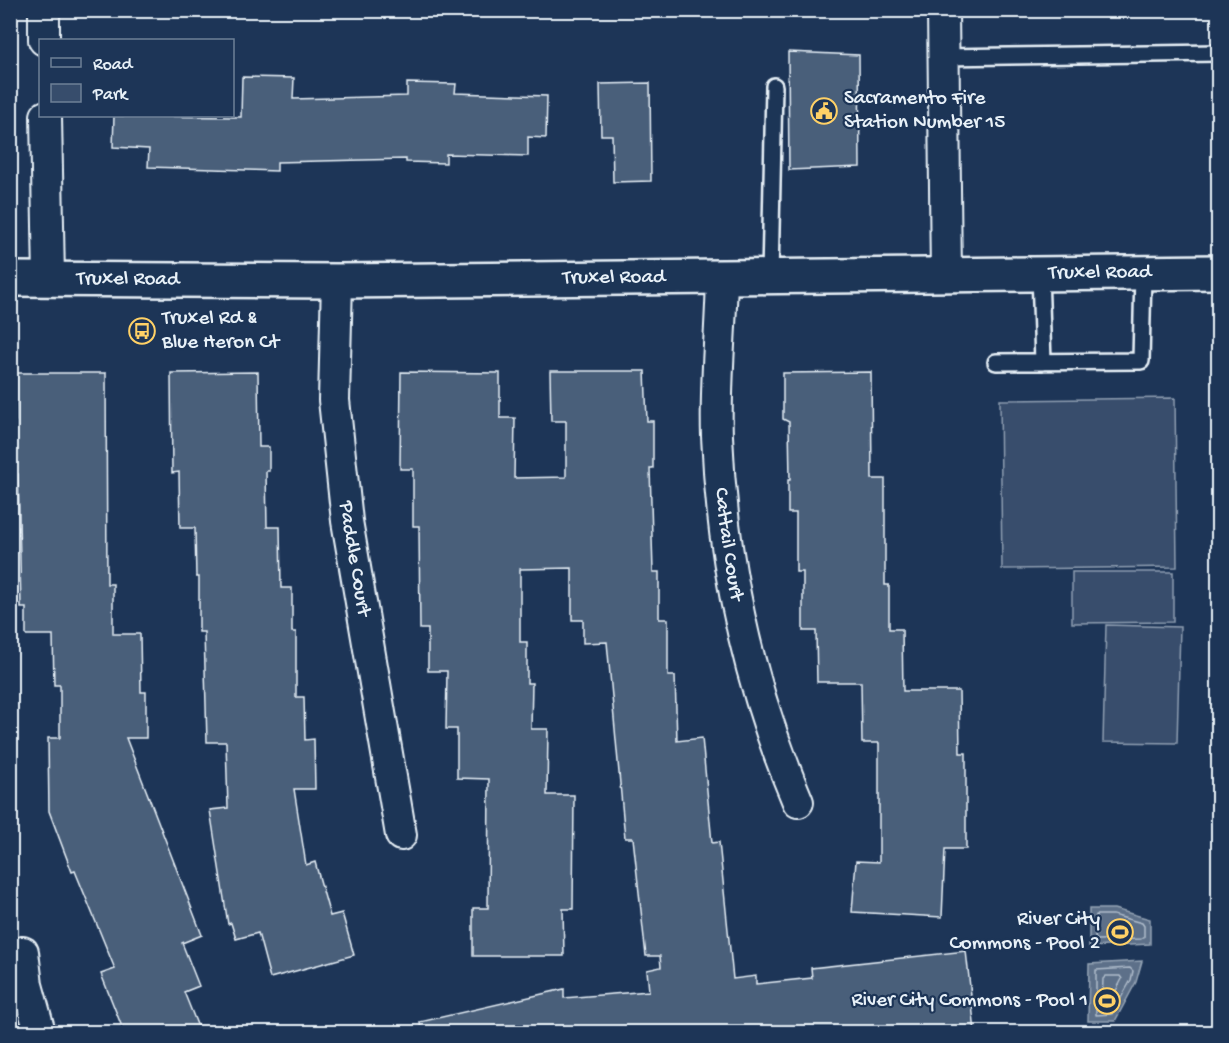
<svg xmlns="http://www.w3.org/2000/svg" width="1229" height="1043" font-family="'Gochi Hand',sans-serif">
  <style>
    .green { fill: #374d6c; stroke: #909fb2; stroke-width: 1.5 }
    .water { fill: #5d7089; stroke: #95a4b5; stroke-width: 1.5 }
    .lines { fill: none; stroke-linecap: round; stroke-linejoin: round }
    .shore { stroke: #b0bdcc; stroke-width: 1.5 }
    .building { fill: #495e7a; stroke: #e8f1f8; stroke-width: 1.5 }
    .service-casing { stroke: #e8f1f8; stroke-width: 20 }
    .minor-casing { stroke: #e8f1f8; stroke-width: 34 }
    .secondary-casing { stroke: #e8f1f8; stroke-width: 38 }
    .service { stroke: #1d3557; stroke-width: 15 }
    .minor { stroke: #1d3557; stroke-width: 30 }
    .secondary { stroke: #1d3557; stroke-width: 33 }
    .labels { text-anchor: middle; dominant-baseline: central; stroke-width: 4.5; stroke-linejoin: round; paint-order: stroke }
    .poi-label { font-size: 21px; fill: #e8f1f8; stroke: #1d3557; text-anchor: start }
    .street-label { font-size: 21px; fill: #e8f1f8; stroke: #1d3557 }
  </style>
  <rect width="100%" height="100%" fill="#1d3557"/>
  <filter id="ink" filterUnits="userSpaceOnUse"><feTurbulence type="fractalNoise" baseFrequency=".0167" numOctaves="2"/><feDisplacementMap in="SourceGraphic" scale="12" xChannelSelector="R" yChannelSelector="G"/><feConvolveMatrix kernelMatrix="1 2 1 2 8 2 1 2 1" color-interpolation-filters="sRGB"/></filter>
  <g filter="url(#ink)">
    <!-- green -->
    <path class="green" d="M 1175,398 L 1177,567 L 1002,569 L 1000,400 Z
      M 1072,572 L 1173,572 L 1173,622 L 1072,623 Z
      M 1106,625 L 1180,627 L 1177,743 L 1103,742 Z"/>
    <!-- water -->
    <path class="water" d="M 1089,909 L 1114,909 L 1150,919 L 1150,944 L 1089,947 Z
      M 1142,961 L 1136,982 L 1115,1021 L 1088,1021 L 1089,964 Z"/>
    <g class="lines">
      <!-- shore -->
      <path class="shore" d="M 1096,915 L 1113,915 L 1142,923 L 1144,926 L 1144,937 L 1141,939 L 1097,940 L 1095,937 Z
        M 1130,968 L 1133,971 L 1131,980 L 1112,1014 L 1096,1015 L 1096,970 Z
        M 1106,976 L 1120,976 L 1122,979 L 1108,1006 L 1105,1008 L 1102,1004 L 1103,979 Z"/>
    </g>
    <!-- building -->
    <path class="building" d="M 788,52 L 859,55 L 860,167 L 789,170 Z
      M 242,77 L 294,78 L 293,99 L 407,96 L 407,83 L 456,84 L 455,93 L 547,96 L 546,138 L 528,137 L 528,156 L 446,154 L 446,163 L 406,162 L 406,159 L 277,162 L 277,171 L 148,167 L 149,149 L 113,147 L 114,116 L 241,117 Z
      M 650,83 L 651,181 L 613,182 L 612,135 L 601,135 L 600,84 Z
      M 550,371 L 645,371 L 647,421 L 653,421 L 653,468 L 650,468 L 653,572 L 659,572 L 659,619 L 668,619 L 668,676 L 675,676 L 677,741 L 702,738 L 712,843 L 719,842 L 733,979 L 756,976 L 756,984 L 812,978 L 811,968 L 966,951 L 975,1032 L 421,1032 L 420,1022 L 564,989 L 564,998 L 649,991 L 647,970 L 661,967 L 660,956 L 646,956 L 633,838 L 625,838 L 607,642 L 583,643 L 583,620 L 572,620 L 572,568 L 520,569 L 520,642 L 527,642 L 527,683 L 532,683 L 531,729 L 548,729 L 547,795 L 574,795 L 573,909 L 563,909 L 564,956 L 473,956 L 473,908 L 488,908 L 489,779 L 457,778 L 457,729 L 446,729 L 447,671 L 428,671 L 428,629 L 420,629 L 419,526 L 413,526 L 413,469 L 400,469 L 401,372 L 500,373 L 500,418 L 515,418 L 514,478 L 566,477 L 566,421 L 551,421 Z
      M 258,372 L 259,447 L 269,447 L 269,471 L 266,471 L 267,527 L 280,527 L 281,588 L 292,588 L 292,632 L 296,632 L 296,697 L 304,697 L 305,740 L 314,739 L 315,789 L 294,789 L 306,865 L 315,862 L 330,916 L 342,913 L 354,955 L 270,978 L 258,933 L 236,939 L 231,923 L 228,924 L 210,810 L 228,808 L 226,742 L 207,742 L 204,632 L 199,632 L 199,577 L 196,577 L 195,528 L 180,528 L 179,472 L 172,473 L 171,373 Z
      M 871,372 L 872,479 L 885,479 L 885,585 L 889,585 L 889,629 L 902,629 L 903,691 L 959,691 L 960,753 L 966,753 L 966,849 L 945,849 L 942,917 L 852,912 L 856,861 L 879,862 L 879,743 L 862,743 L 861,682 L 817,682 L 816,631 L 803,631 L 803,572 L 796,572 L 796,513 L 788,513 L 788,480 L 790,480 L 789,422 L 783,419 L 783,373 Z
      M 16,373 L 106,373 L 107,584 L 113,584 L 113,634 L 140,634 L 141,692 L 146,692 L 146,738 L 126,738 L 202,935 L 182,943 L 199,986 L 184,992 L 200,1032 L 124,1032 L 101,974 L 115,969 L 75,871 L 72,872 L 49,811 L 48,738 L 60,738 L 60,685 L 54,685 L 53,635 L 26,635 L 26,608 L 21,608 L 18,474 L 11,474 L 11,421 L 15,421 Z"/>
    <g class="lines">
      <!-- service casing -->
      <g class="service-casing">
        <path id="service" d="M 943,57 L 1218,53
          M 1040,274 L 1043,362
          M 770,277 L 774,86
          M 996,362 L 1141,361 L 1143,273"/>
      </g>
      <!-- minor casing -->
      <g class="minor-casing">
        <g id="minor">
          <path d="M 44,10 L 44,40"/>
          <path d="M 943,10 L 946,276"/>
          <path d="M 46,116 L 49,279"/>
          <path id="s1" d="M 722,277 C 721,329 715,384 717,436 C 722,562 749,686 798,802"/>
          <path id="s2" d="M 337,281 L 334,400 L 347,521 L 401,835"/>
          <path d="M 23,952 L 27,985 L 40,1032"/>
        </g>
      </g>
      <!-- secondary casing -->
      <g class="secondary-casing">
        <g id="secondary">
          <path id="s3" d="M 10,279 L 337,281 L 1218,272"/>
        </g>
      </g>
      <!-- service -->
      <use href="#service" class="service"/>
      <!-- minor -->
      <use href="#minor" class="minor"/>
      <!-- secondary -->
      <use href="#secondary" class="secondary"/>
    </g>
  </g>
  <!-- icons -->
  <defs>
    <g id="civic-ring" transform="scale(1.35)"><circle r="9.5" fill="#1d3557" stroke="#ffd166" stroke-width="1.5"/><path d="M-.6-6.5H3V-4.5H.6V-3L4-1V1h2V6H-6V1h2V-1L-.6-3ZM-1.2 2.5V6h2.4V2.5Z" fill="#ffd166"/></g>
    <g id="bus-ring" transform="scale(1.35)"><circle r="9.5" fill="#1d3557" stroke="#ffd166" stroke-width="1.5"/><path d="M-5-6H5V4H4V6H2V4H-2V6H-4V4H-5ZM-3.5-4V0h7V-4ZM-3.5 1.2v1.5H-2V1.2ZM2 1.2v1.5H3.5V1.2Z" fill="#ffd166"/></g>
    <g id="stadium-ring" transform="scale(1.35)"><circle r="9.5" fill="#1d3557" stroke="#ffd166" stroke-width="1.5"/><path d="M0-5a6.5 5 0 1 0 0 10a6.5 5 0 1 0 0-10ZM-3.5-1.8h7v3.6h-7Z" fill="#ffd166"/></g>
  </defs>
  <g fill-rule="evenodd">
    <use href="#civic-ring" x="824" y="111"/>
    <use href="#bus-ring" x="142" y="331"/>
    <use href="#stadium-ring" x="1120" y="932"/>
    <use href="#stadium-ring" x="1107" y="1001"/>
  </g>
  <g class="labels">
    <!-- poi labels -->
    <g class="poi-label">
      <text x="844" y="99">Sacramento Fire<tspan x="844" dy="24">Station Number 15</tspan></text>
      <text x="162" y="319">Truxel Rd &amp;<tspan x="162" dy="24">Blue Heron Ct</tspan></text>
      <text x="1100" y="920" text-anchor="end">River City<tspan x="1100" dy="24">Commons - Pool 2</tspan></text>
      <text x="1088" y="1001" text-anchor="end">River City Commons - Pool 1</text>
    </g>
    <!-- street labels -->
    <g class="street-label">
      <text stroke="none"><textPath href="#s3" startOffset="1090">Truxel Road</textPath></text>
      <text stroke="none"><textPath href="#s3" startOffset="604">Truxel Road</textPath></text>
      <text stroke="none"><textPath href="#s3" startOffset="118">Truxel Road</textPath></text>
      <text stroke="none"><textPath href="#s1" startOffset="268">Cattail Court</textPath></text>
      <text stroke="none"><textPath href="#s2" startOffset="279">Paddle Court</textPath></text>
    </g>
  </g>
  <!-- margin -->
  <rect width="1229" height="1043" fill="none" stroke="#1d3557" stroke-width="36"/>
  <rect x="18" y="18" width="1193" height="1007" fill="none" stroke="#e8f1f8" stroke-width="2" filter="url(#ink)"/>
  <!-- legend -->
  <rect x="39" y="39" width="195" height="78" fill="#1d3557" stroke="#6e8097" stroke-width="1.5"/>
  <rect x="51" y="58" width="30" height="9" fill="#1d3557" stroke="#6e8097" stroke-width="1.5"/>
  <text x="93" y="69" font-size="18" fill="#e8f1f8">Road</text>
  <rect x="51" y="84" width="30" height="18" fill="#374d6c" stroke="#6e8097" stroke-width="1.5"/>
  <text x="93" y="99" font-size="18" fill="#e8f1f8">Park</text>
</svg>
